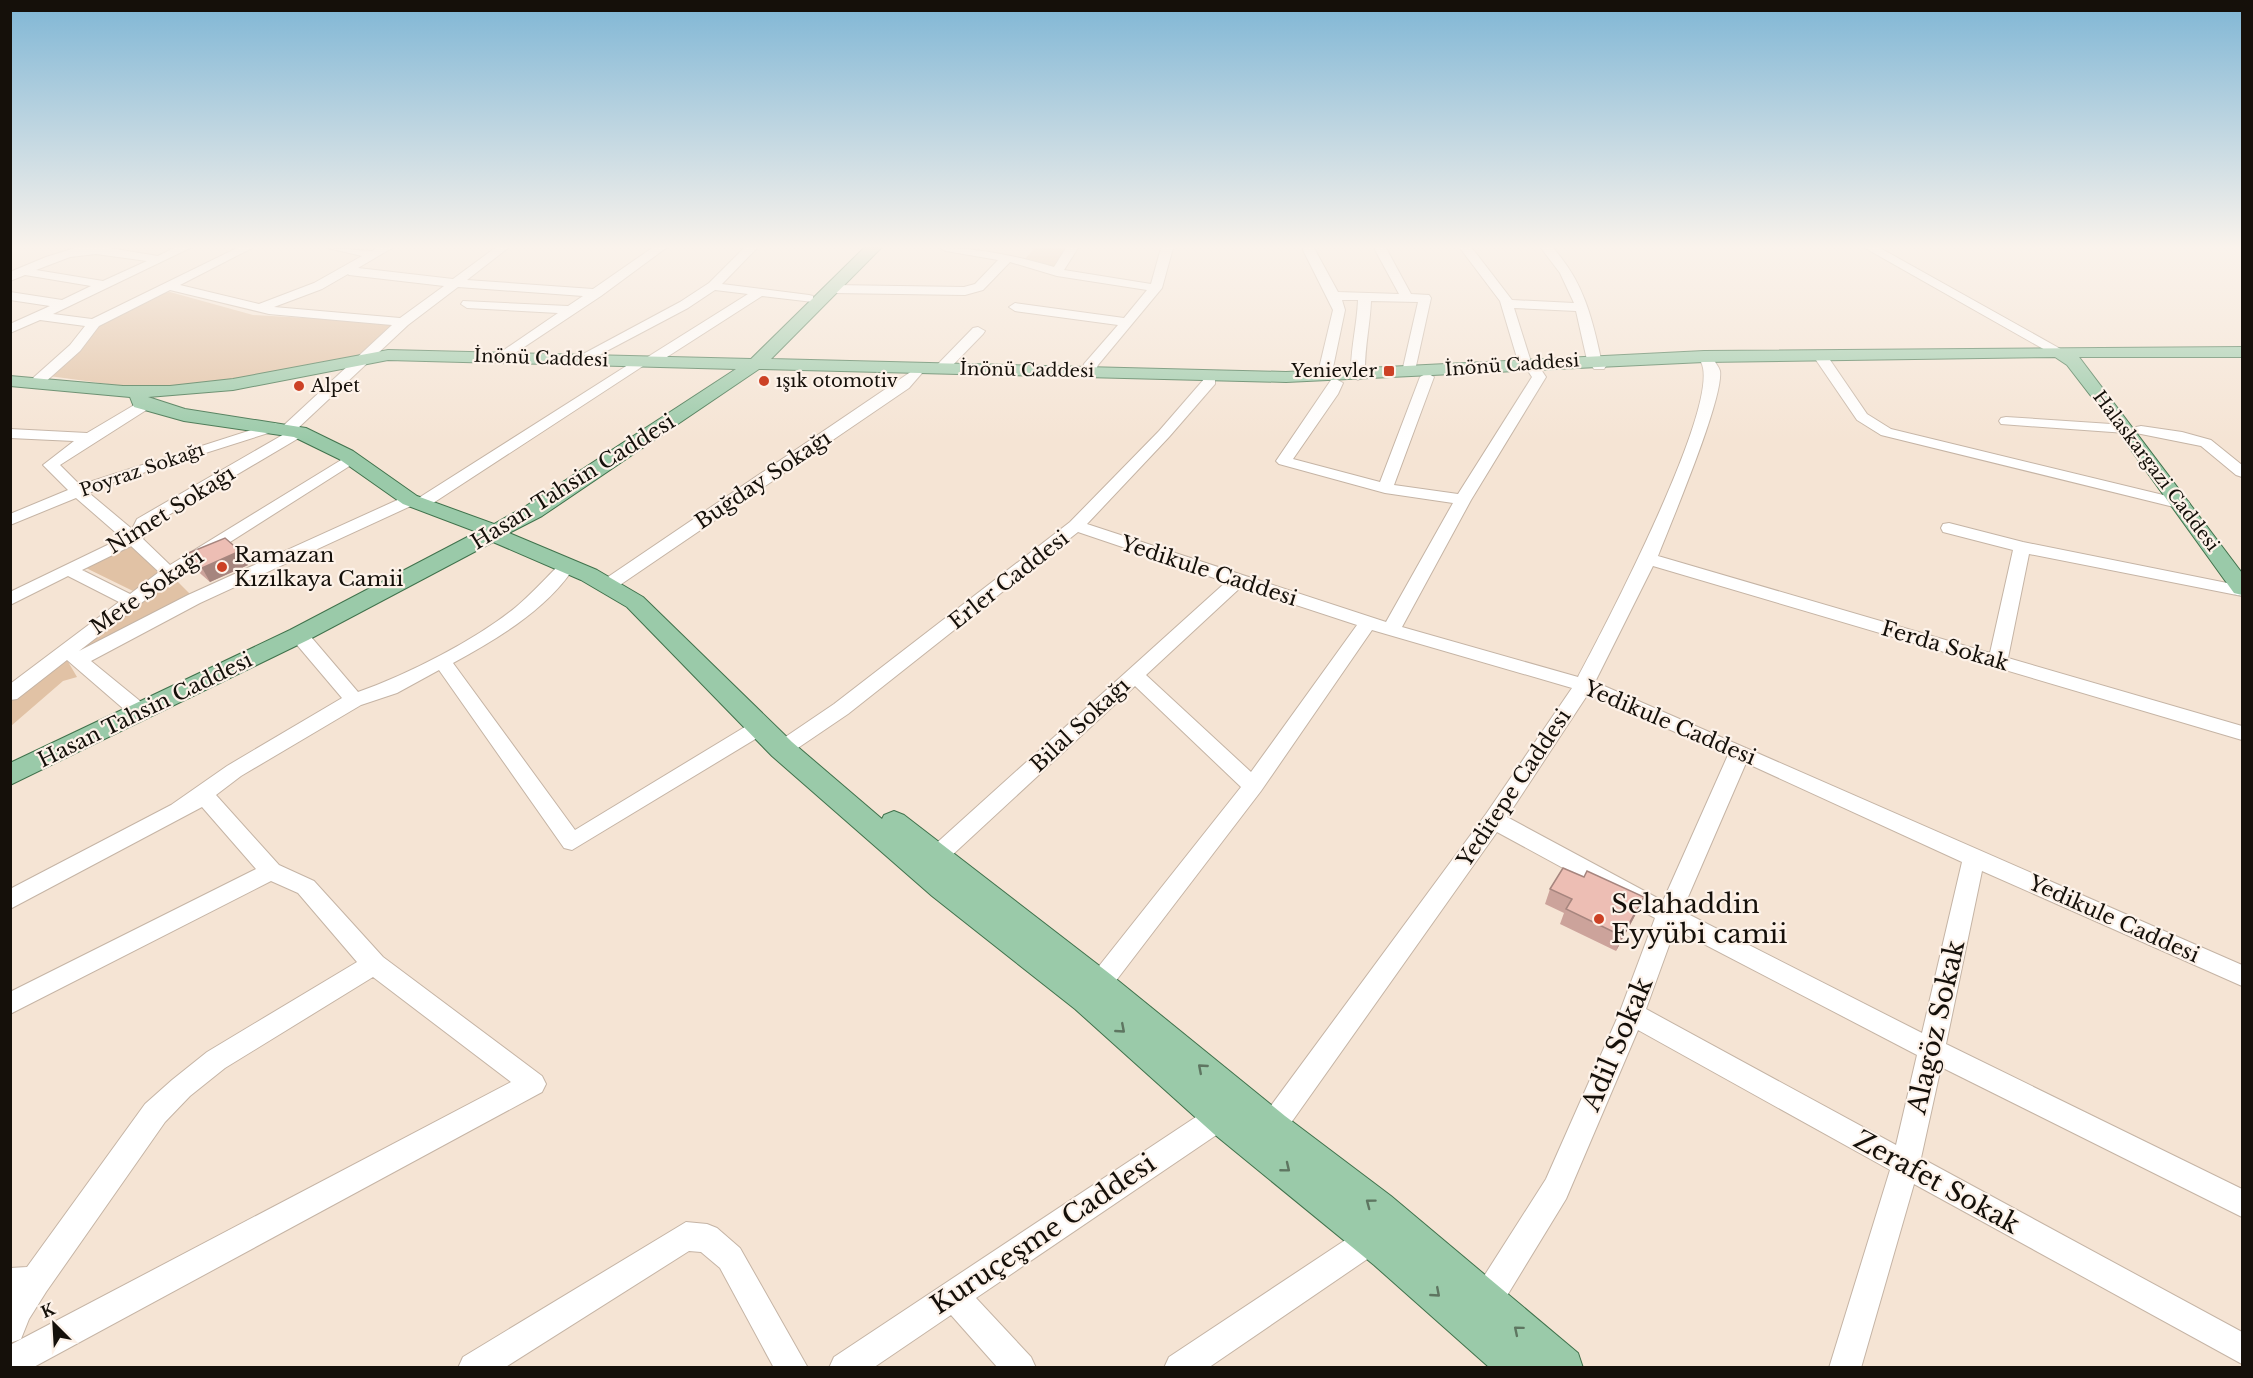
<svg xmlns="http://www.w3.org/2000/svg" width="2253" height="1378" font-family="'Libre Baskerville',serif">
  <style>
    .green { fill: #e1c2a5 }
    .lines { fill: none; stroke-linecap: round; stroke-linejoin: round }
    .minor-casing { stroke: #c5b4a5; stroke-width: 2 }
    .major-casing { stroke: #40724c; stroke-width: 2 }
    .minor { fill: #fff; fill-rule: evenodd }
    .major { fill: #9acaa9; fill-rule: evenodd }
    .wall { fill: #cca39b }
    .shaded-wall { fill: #a6857e }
    .building { fill: #edbeb4; stroke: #a6857e; stroke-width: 1.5 }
    .oneway { stroke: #5e7661 }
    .poi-dot { fill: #cc4125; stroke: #fdf2e9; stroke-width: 2 }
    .labels { text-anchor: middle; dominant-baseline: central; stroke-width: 4.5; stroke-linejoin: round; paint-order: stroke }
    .far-street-label { font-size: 18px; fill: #15100a; stroke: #fdf2e9 }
    .far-poi-label { font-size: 18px; fill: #15100a; stroke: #fdf2e9; text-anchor: start }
    .street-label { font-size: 21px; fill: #15100a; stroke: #fdf2e9 }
    .poi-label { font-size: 21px; fill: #15100a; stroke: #fdf2e9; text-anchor: start }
    .near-poi-label { font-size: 26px; fill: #15100a; stroke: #fdf2e9; text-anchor: start }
    .near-street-label { font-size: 26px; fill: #15100a; stroke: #fdf2e9 }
  </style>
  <rect width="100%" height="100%" fill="#f5e4d4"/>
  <!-- green -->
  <path class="green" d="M 1035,248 L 1067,248 L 1053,267 L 1023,261 Z
    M 170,292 L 253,315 L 393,323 L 359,355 L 206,385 L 130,387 L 49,376 L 89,331 L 156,294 Z
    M 133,546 L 161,575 L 133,591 L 86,568 Z
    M 173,577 L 191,595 L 97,646 L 80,649 Z
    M 67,660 L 77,677 L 63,681 L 11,726 L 11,700 Z"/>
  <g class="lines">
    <!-- minor casing -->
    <g class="minor-casing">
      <path id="minor" d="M 75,248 L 109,248 L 158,256 L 174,248 L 190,248 L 53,314 L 92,319 L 237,248 L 252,248 L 180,285 L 259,304 L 314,283 L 362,256 L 328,248 L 372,251 L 377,248 L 392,248 L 358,268 L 453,279 L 495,248 L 508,248 L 467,280 L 593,289 L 652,248 L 666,248 L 601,296 L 503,361 L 498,360 L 498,354 L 558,313 L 467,308 L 461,304 L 463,301 L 568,306 L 583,296 L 458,287 L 408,325 L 298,428 L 304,429 L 306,432 L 304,435 L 150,526 L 143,539 L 170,565 L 346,457 L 356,457 L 359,460 L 175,577 L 79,651 L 188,595 L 404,497 L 410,495 L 417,499 L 631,363 L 636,362 L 643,366 L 427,507 L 421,509 L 413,505 L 200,603 L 91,661 L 140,701 L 143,706 L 140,711 L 126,711 L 67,660 L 17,699 L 10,700 L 10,684 L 119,602 L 68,576 L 10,605 L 10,592 L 122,538 L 76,498 L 10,525 L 10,514 L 68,490 L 43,465 L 74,441 L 10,438 L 10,429 L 87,433 L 141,401 L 151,401 L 153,404 L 151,407 L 60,465 L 80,485 L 270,424 L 275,423 L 282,427 L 392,325 L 269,314 L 170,290 L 99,326 L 80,351 L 43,384 L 33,384 L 33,378 L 70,345 L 85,326 L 40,320 L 10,333 L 10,324 L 50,306 L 10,300 L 10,292 L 62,300 L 91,286 L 25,275 L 10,281 L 10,272 L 46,257 ZM 96,254 L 147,261 L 103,281 L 36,270 L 70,257 ZM 348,274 L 349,275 L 444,286 L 400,318 L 274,307 L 322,289 ZM 281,429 L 286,433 L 137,519 L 132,529 L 89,493 L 114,482 ZM 131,546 L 159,572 L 130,594 L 82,570 Z
        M 744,248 L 757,248 L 722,284 L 809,295 L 813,296 L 813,302 L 762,296 L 656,364 L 646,364 L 646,358 L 748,294 L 715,290 L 688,308 L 584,363 L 574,363 L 572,360 L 680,302 L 709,283 Z
        M 940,248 C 980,248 1016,256 1054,267 L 1066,248 L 1078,248 L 1064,270 L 1151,284 L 1161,248 L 1173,248 L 1162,288 L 1098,365 L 1094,374 L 1089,375 L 1082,371 L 1084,364 L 1118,325 L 1015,311 L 1009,307 L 1015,303 L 1124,318 L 1147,290 L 1057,276 L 1010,262 L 983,290 L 965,295 L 833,293 L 827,289 L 833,285 L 964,287 L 975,284 L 998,260 L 946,251 Z
        M 1302,248 L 1314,248 L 1338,292 L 1399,294 L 1374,248 L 1386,248 L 1411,294 L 1429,295 L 1431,298 L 1414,375 L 1404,375 L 1402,372 L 1418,302 L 1371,301 C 1370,326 1364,350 1365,376 L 1358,380 L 1351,376 C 1350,350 1357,326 1358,300 L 1342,300 L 1345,310 L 1331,377 L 1329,380 L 1319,380 L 1317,377 L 1333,310 Z
        M 1460,248 L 1472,248 L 1512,300 L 1574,303 L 1560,273 L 1541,248 L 1553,248 C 1583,281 1592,317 1601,359 L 1606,366 L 1604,369 L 1594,369 L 1587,360 L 1576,311 L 1514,308 L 1532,365 L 1530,368 L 1520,368 L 1500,301 Z
        M 1865,248 L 1880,248 L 2066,352 L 2064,355 L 2054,355 Z
        M 978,327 L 985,331 L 983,334 L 947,371 L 937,371 L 937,365 L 973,328 Z
        M 1823,356 L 1828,357 L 1867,414 L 1891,429 L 2188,501 L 2190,504 L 2182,509 L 1881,435 L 1857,420 L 1816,360 Z
        M 1708,358 L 1713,359 C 1715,362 1719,367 1720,371 C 1724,398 1670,525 1658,556 L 1990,653 L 2013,550 L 1943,532 L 1941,528 L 1943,524 L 1949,523 L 2023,542 L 2242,586 L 2242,596 L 2029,554 L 2008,658 L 2242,726 L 2242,740 L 1653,566 L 1595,682 L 2242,965 L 2242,986 L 1982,871 L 1946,1044 L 2242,1189 L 2242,1217 L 1941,1067 L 1921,1158 L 2242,1332 L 2242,1364 L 1914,1184 L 1861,1368 L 1829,1368 L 1890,1170 L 1638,1030 L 1566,1199 L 1494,1317 L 1483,1321 L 1472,1317 L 1468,1306 L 1472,1295 L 1546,1179 L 1619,1014 L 1655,918 L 1497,832 L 1276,1144 L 1266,1148 L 1256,1144 L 1252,1135 L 1256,1126 L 1486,814 L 1572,688 L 1372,630 L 1261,791 L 1102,999 L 1093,1002 L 1084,999 L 1081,992 L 1084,985 L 1241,787 L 1135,686 L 936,870 L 928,873 L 920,870 L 917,864 L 920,858 L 1226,582 L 1078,532 L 848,714 L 789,754 L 775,754 L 772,749 L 775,744 L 834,704 L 1070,522 L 1159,431 L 1205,378 L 1215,378 L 1215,384 L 1169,437 L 1087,524 L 1386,622 L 1453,503 L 1385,493 L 1279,464 L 1276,461 L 1331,380 L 1336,379 L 1343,383 L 1338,394 L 1293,459 L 1380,482 L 1420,377 L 1427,373 L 1434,377 L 1394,485 L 1458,494 L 1532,377 L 1528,371 L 1530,368 L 1540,368 L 1546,377 L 1471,500 L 1402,627 L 1578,677 C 1603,630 1723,402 1701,362 ZM 1241,587 L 1357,625 L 1251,772 L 1146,675 ZM 1588,694 L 1728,755 L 1663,901 L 1507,817 ZM 1746,763 L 1962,862 L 1922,1033 L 1682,911 ZM 1675,929 L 1917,1055 L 1896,1145 L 1646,1009 Z
        M 915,369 L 922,373 L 909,388 L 614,589 L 602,589 L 599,585 L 602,581 Z
        M 2006,417 L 2126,425 L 2133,429 L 2126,433 L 2001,424 L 1999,421 L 2001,418 Z
        M 2141,426 L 2182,432 L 2211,440 L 2242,465 L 2242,477 L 2236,475 L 2201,446 L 2136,433 L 2134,430 L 2136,427 Z
        M 562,567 L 571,572 C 543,612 495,640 453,663 L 575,830 L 753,722 L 767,722 L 770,727 L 767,732 L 572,850 L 564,848 L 439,670 L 397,693 L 361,705 L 241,776 L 216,795 L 279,865 L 314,881 L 383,957 L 542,1076 L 546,1084 L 542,1092 L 32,1368 L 10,1368 L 10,1345 L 511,1082 L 373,977 L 225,1068 L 190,1096 L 165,1122 L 46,1292 L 29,1319 L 21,1339 L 10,1343 L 10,1268 L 27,1267 L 145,1104 L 172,1080 L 207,1052 L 357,962 L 298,893 L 271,881 L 10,1014 L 10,992 L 256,869 L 202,807 L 10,909 L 10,889 L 171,805 L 227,766 L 342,698 L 292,639 L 290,635 L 292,631 L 306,631 L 358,692 C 407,675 476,640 516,607 C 530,595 543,581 556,568 Z
        M 1227,1100 L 1237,1103 L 1241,1112 L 1237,1121 L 976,1298 L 1031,1357 L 1036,1368 L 998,1368 L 951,1315 L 873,1368 L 829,1368 L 834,1357 L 1217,1103 Z
        M 686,1222 L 707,1224 L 717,1228 L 740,1248 L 808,1368 L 774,1368 L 720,1268 L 701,1252 L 689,1251 L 504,1368 L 458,1368 L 463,1357 Z
        M 1372,1225 L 1382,1229 L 1387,1239 L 1382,1249 L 1208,1368 L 1164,1368 L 1169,1357 L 1362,1229 Z"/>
    </g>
    <!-- major casing -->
    <g class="major-casing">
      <path id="major" d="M 864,248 L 881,248 L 771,359 L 1286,372 L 1704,351 L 2242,347 L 2242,357 L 2079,357 L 2242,573 L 2242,595 L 2234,593 L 2111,422 L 2067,365 L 2055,357 L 1704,362 L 1286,382 L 759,369 L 542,516 L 509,533 L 597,570 L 643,597 L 792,742 L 882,819 L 884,815 L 894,811 L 904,815 L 1110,974 L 1285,1116 L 1391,1196 L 1578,1353 L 1583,1368 L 1490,1368 L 1374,1265 L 1214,1134 L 1075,1009 L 932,896 L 772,756 L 627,607 L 581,580 L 493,542 L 308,640 L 10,785 L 10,763 L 290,630 L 477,532 L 403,504 L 339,459 L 294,437 L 184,421 L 134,407 L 130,397 L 10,386 L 10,376 L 123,386 L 170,386 L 233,379 L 388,350 L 751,359 ZM 388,360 L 736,369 L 526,506 L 494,524 L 417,496 L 353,451 L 306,428 L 185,409 L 148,397 L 233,390 Z"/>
    </g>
    <!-- minor -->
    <use href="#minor" class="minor"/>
    <!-- major -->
    <use href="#major" class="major"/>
  </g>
  <!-- wall -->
  <path class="wall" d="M 186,554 L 248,565 L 210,582 L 194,568 Z
    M 1550,889 L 1637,912 L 1616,951 L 1560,924 L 1564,913 L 1545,904 Z"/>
  <!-- shaded-wall -->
  <path class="shaded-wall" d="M 240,551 L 248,565 L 210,582 L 202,568 Z
    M 1644,897 L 1637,912 L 1616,951 L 1622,936 Z"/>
  <!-- building -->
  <path class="building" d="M 225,538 L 240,551 L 202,568 L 186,554 Z
    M 1563,868 L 1584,877 L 1587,871 L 1644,897 L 1622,936 L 1566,909 L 1572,899 L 1550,889 Z"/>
  <!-- one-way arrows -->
  <defs><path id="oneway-chevron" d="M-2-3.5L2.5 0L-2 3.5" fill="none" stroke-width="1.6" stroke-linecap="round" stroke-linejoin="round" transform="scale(1.5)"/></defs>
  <g class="oneway">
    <use href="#oneway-chevron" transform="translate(1121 1029) rotate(41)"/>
    <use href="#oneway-chevron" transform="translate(1202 1068) rotate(-139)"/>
    <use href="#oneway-chevron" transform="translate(1286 1168) rotate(39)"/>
    <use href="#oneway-chevron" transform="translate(1370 1203) rotate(-143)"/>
    <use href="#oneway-chevron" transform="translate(1436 1293) rotate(41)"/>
    <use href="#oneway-chevron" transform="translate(1518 1330) rotate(-140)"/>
  </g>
  <!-- sky -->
  <linearGradient id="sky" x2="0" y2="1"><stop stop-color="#7fb6d5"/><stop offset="0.56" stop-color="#faf3ec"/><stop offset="1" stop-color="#faf3ec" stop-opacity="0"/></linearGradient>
  <rect width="2253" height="441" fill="url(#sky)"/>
  <!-- markers -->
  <g class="poi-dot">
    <rect x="1383" y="365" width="12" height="12" rx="3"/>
    <circle cx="764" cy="381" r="6"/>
    <circle cx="299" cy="386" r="6"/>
    <circle cx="222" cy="567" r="6"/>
    <circle cx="1599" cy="919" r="6"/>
  </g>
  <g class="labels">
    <!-- far-street labels -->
    <g class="far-street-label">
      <text transform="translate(541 358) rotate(2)">İnönü Caddesi</text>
      <text transform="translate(1512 365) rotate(-4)">İnönü Caddesi</text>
      <text transform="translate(1027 370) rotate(1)">İnönü Caddesi</text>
      <text transform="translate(142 470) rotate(-19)">Poyraz Sokağı</text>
      <text transform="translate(2156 471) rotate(53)">Halaskargazi Caddesi</text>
    </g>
    <!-- far-poi labels -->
    <g class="far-poi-label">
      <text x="1377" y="371" text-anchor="end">Yenievler</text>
      <text x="776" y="381">ışık otomotiv</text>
      <text x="311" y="386">Alpet</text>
    </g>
    <!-- street labels -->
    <g class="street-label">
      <text transform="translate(763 480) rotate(-34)">Buğday Sokağı</text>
      <text transform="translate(573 482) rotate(-32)">Hasan Tahsin Caddesi</text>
      <text transform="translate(171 510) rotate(-32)">Nimet Sokağı</text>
      <text transform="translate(1209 571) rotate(18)">Yedikule Caddesi</text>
      <text transform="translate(1009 580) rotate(-38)">Erler Caddesi</text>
      <text transform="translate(147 592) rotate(-35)">Mete Sokağı</text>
      <text transform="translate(1945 646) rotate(16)">Ferda Sokak</text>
      <text transform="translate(145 710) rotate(-26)">Hasan Tahsin Caddesi</text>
      <text transform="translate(1670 723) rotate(23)">Yedikule Caddesi</text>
      <text transform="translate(1080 725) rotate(-43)">Bilal Sokağı</text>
      <text transform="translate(1514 788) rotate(-56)">Yeditepe Caddesi</text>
      <text transform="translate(2114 919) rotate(24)">Yedikule Caddesi</text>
    </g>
    <!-- poi labels -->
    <g class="poi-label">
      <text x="234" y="555">Ramazan<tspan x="234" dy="24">Kızılkaya Camii</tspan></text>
    </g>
    <!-- near-poi labels -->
    <g class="near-poi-label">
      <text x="1611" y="904">Selahaddin<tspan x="1611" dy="30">Eyyübi camii</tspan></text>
    </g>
    <!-- near-street labels -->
    <g class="near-street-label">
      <text transform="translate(1936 1027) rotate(-77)">Alagöz Sokak</text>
      <text transform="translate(1617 1044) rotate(-67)">Adil Sokak</text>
      <text transform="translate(1937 1182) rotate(29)">Zerafet Sokak</text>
      <text transform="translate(1043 1234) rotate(-34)">Kuruçeşme Caddesi</text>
    </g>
  </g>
  <!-- border -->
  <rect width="2253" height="1378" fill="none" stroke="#15100a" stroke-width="24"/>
  <!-- north arrow -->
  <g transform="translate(54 1324) rotate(336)" stroke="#fdf2e9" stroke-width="4.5" paint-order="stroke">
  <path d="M0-4.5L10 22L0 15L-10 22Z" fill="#15100a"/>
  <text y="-9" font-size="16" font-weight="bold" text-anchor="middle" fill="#15100a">K</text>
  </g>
</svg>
